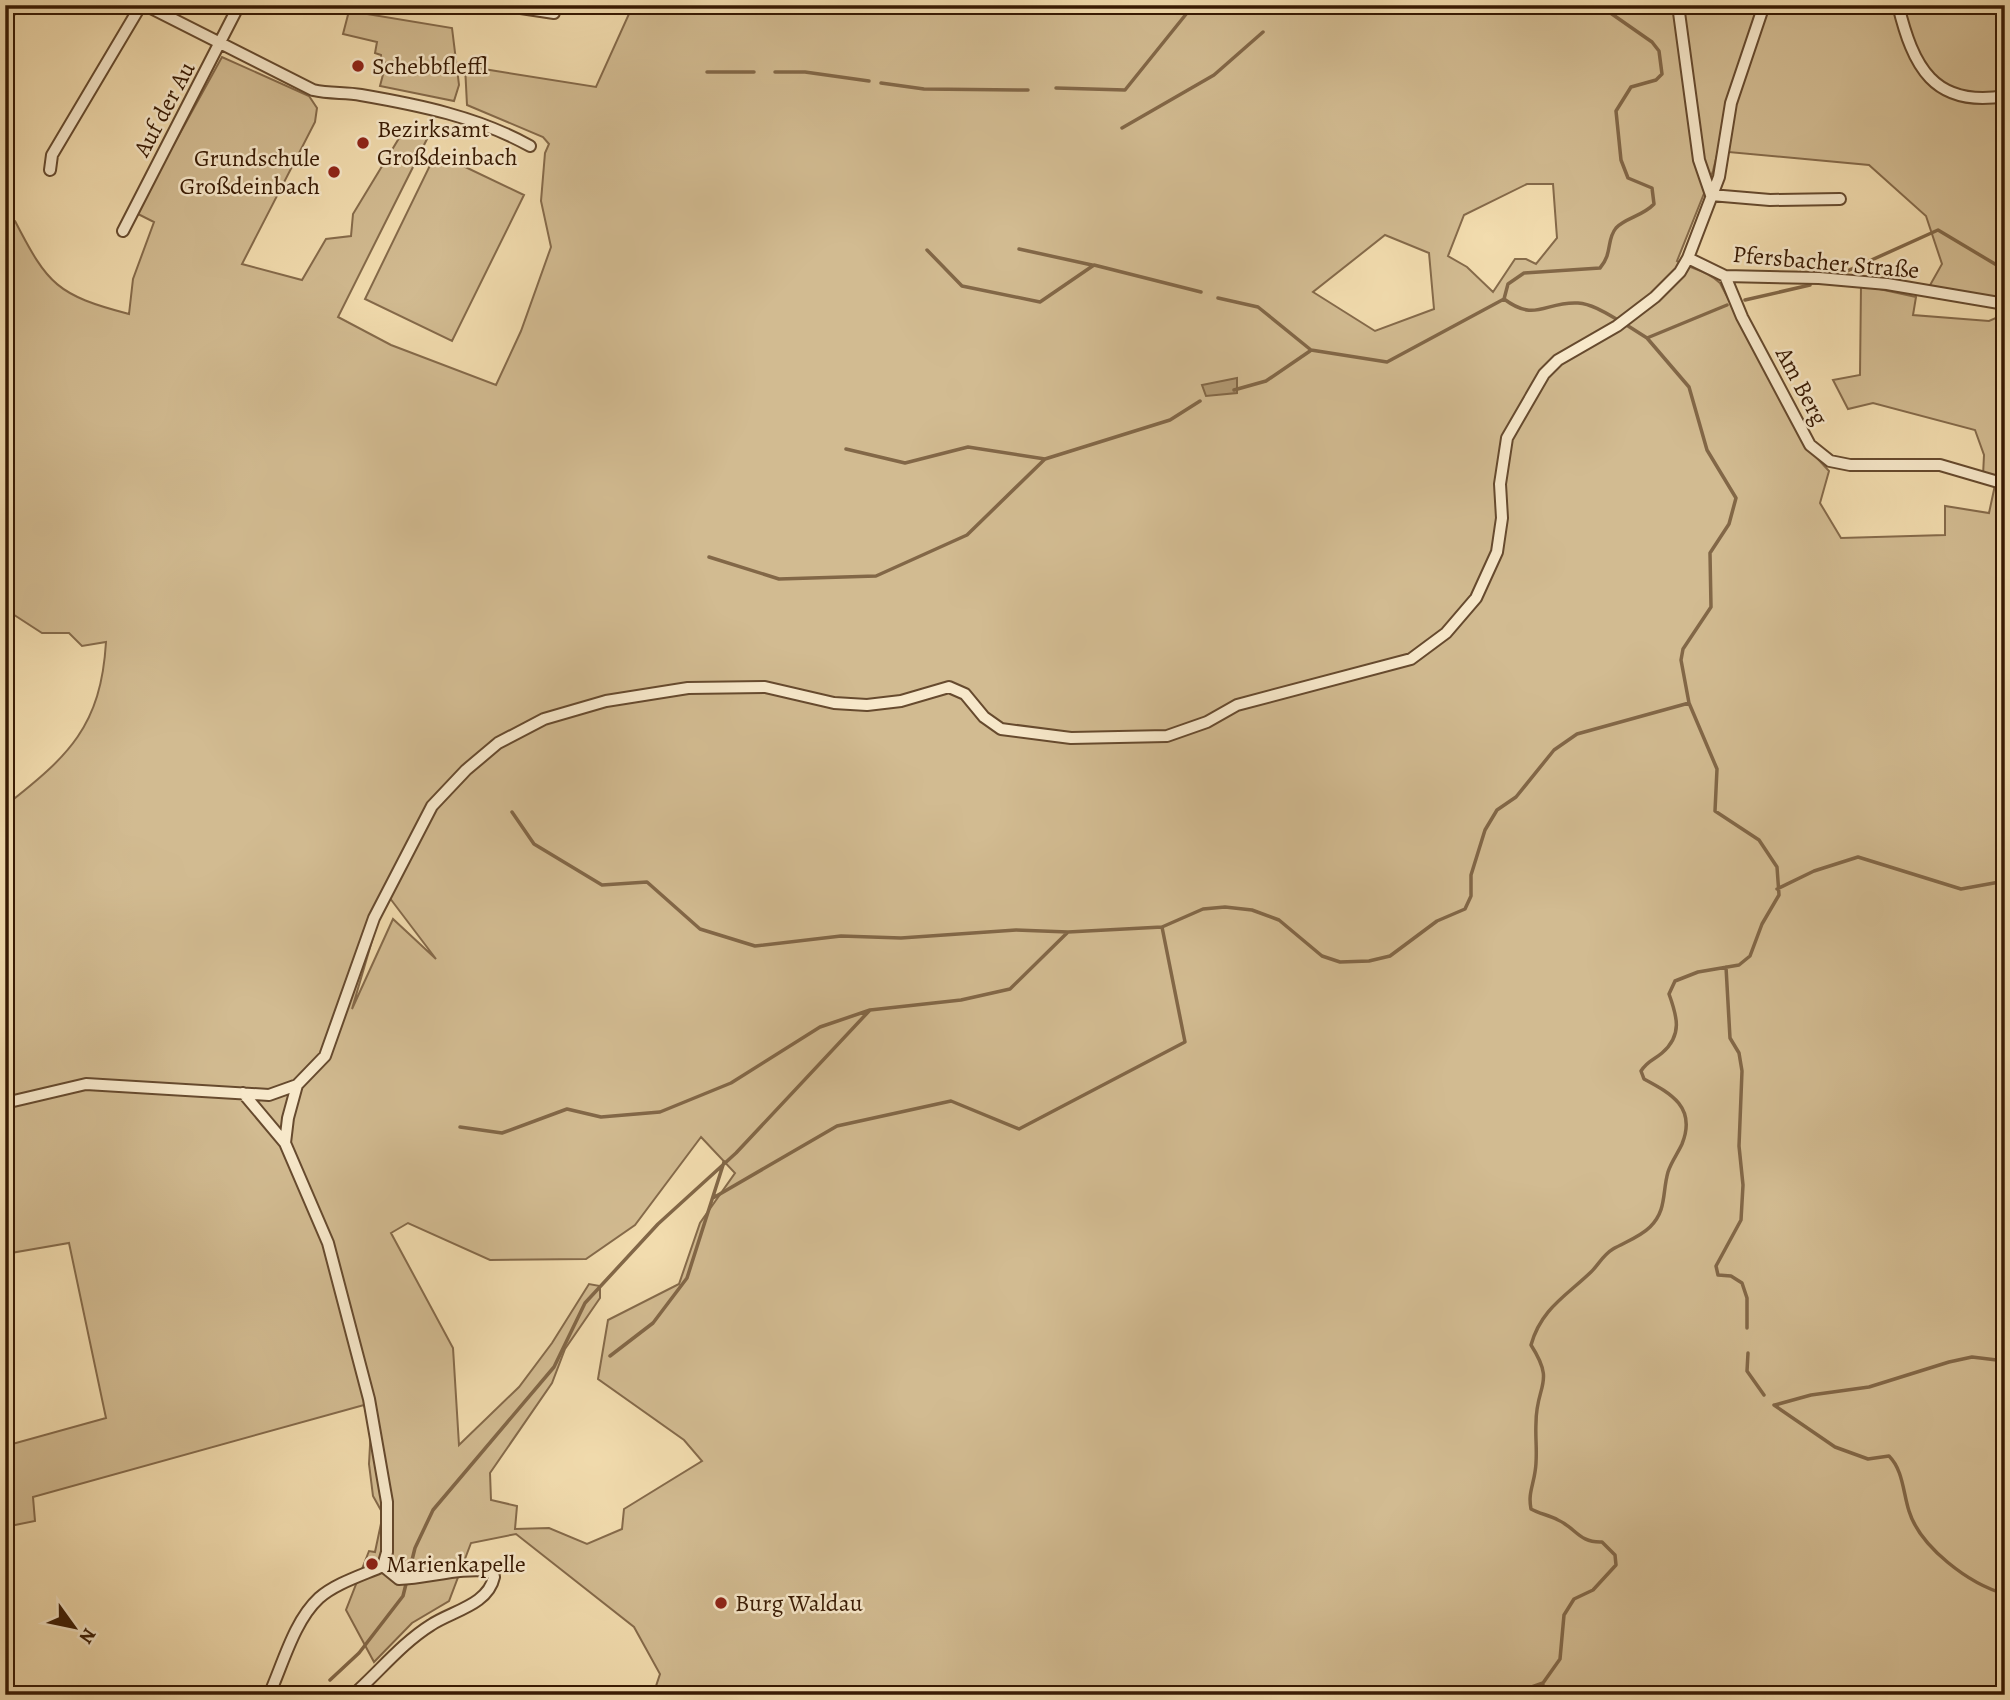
<svg xmlns="http://www.w3.org/2000/svg" width="2010" height="1700" font-family="Alegreya,serif">
  <style>
    .green { fill: #d2bb91; stroke: #856a4a; stroke-width: 2; fill-rule: evenodd }
    .water { fill: #b39a74; stroke: #826747; stroke-width: 2 }
    .lines { fill: none; stroke-linecap: round; stroke-linejoin: round }
    .stream { stroke: #826747; stroke-width: 3.5 }
    .minor-casing { stroke: #664a2e; stroke-width: 14 }
    .tertiary-casing { stroke: #664a2e; stroke-width: 18 }
    .minor { stroke: #f7e8ca; stroke-width: 10 }
    .tertiary { stroke: #f7e8ca; stroke-width: 14 }
    .poi-dot { fill: #8f2418; stroke: #f7e8ca; stroke-width: 2.5 }
    .labels { text-anchor: middle; dominant-baseline: central; stroke-width: 5; stroke-linejoin: round; paint-order: stroke }
    .poi-label { font-size: 24px; fill: #381a03; stroke: #f7e8ca; text-anchor: start }
    .street-label { font-size: 24px; fill: #381a03; stroke: #f7e8ca }
  </style>
  <rect width="100%" height="100%" fill="#f2dcae"/>
  <filter id="stains"><feTurbulence type="fractalNoise" baseFrequency=".00286" numOctaves="4"/><feColorMatrix values="0 0 0 0 .2 0 0 0 0 .09 0 0 0 0 .02 0 0 0 .5 -.17"/></filter>
  <radialGradient id="worn" r=".72"><stop offset=".6" stop-color="#630" stop-opacity="0"/><stop offset="1" stop-color="#630" stop-opacity=".3"/></radialGradient>
  <!-- green -->
  <path class="green" d="M 633,5 L 2005,5 L 2005,299 L 1929,287 L 1942,264 L 1926,216 L 1869,165 L 1718,151 L 1713,171 L 1677,261 C 1692,269 1708,271 1720,283 L 1804,444 L 1829,471 L 1820,503 L 1841,538 L 1945,535 L 1945,506 L 1989,513 L 1995,485 L 2005,487 L 2005,1695 L 653,1695 L 660,1674 L 634,1627 L 516,1534 L 471,1543 L 449,1601 L 412,1623 L 374,1662 L 346,1610 L 369,1551 L 375,1552 L 383,1514 L 373,1496 L 369,1464 L 371,1427 L 364,1405 L 33,1497 L 35,1521 L 5,1527 L 5,1446 L 106,1418 L 69,1243 L 5,1254 L 5,806 C 69,756 101,726 106,642 L 82,646 L 69,633 L 42,633 L 5,609 L 5,218 L 15,221 C 48,285 57,295 129,314 L 133,279 L 154,222 L 136,213 L 222,57 L 309,96 L 317,108 L 315,122 L 242,264 L 302,280 L 326,239 L 351,236 L 353,214 L 404,130 L 428,137 L 338,317 L 391,345 L 496,385 L 521,331 L 551,247 L 541,201 L 545,153 L 549,144 L 543,137 L 467,105 L 465,66 L 596,87 ZM 1527,184 L 1553,184 L 1557,238 L 1536,264 L 1526,259 L 1515,259 L 1493,292 L 1467,267 L 1448,256 L 1464,215 ZM 1385,235 L 1429,253 L 1434,309 L 1375,331 L 1313,292 ZM 386,893 L 436,959 L 393,919 L 352,1009 ZM 701,1137 L 735,1173 L 700,1223 L 679,1284 L 608,1320 L 598,1379 L 684,1440 L 702,1461 L 624,1509 L 622,1529 L 587,1544 L 549,1528 L 515,1529 L 517,1506 L 491,1500 L 490,1473 L 552,1383 L 565,1349 L 600,1298 L 600,1286 L 589,1284 L 552,1343 L 519,1387 L 459,1445 L 453,1348 L 391,1233 L 408,1223 L 490,1260 L 586,1259 L 635,1225 Z
    M 349,11 L 452,28 L 459,85 L 454,101 L 380,86 L 386,63 L 381,61 L 381,55 L 375,53 L 377,42 L 343,34 Z
    M 436,153 L 524,195 L 452,341 L 365,299 Z
    M 1861,285 L 1916,297 L 1913,315 L 1989,321 L 2005,314 L 2005,481 L 1983,476 L 1984,455 L 1975,430 L 1873,403 L 1848,409 L 1833,380 L 1860,375 Z"/>
  <!-- water -->
  <path class="water" d="M 1237,378 L 1237,393 L 1206,396 L 1202,385 Z"/>
  <g class="lines">
    <!-- stream -->
    <path class="stream" d="M 1599,5 L 1652,42 L 1659,51 L 1662,74 L 1656,80 L 1631,87 L 1616,111 L 1621,160 L 1628,178 L 1652,188 L 1654,204 C 1643,216 1625,218 1616,228 C 1606,240 1613,253 1600,268 L 1524,273 L 1508,284 L 1504,299 C 1536,323 1545,301 1578,303 C 1592,304 1606,313 1618,320
      M 1288,8 L 1292,5
      M 707,72 L 754,72
      M 775,72 L 805,72 L 869,81
      M 881,83 L 924,89 L 1028,90
      M 1056,88 L 1125,90 L 1187,13 L 1210,5
      M 1122,128 L 1214,75 L 1263,32
      M 1019,249 L 1092,265
      M 927,250 L 962,286 L 1040,302 L 1094,265 L 1201,292
      M 1845,272 L 1938,230 L 2005,270
      M 1218,298 L 1258,307 L 1311,350 L 1387,362 L 1504,299
      M 1745,300 L 1810,285
      M 1647,338 L 1727,305
      M 1234,390 L 1266,381 L 1310,351
      M 846,449 L 905,463 L 968,447 L 1045,459
      M 709,557 L 779,579 L 876,576 L 967,535 L 1045,459 L 1170,420 L 1200,401
      M 512,812 L 534,844 L 602,885 L 647,882 L 700,929 L 755,946 L 841,936 L 901,938 L 1016,930 L 1068,932 L 1162,927 L 1203,909 L 1225,907 L 1252,910 L 1279,920 L 1322,956 L 1340,962 L 1369,961 L 1390,956 L 1437,921 L 1465,909 L 1471,896 L 1471,875 L 1485,830 L 1497,810 L 1516,797 L 1554,750 L 1577,734 L 1689,703
      M 1777,889 L 1814,871 L 1858,857 L 1961,889 L 2005,881
      M 1726,967 L 1730,1038 L 1739,1053 L 1742,1071 L 1739,1146 L 1743,1185 L 1741,1220 L 1716,1266 L 1718,1275 L 1731,1276 L 1742,1283 L 1747,1298 L 1747,1328
      M 460,1127 L 502,1133 L 567,1109 L 601,1117 L 660,1112 L 731,1083 L 820,1027 L 870,1010 L 961,1000 L 1010,989 L 1068,932
      M 713,1198 L 837,1126 L 951,1101 L 1019,1129 L 1185,1042 L 1162,927
      M 1748,1353 L 1747,1371 L 1764,1395
      M 610,1356 L 653,1323 L 687,1278 L 724,1162
      M 1774,1405 L 1835,1447 L 1868,1459 L 1889,1456 C 1903,1470 1903,1492 1909,1511 C 1920,1547 1969,1584 2005,1594
      M 1775,1405 L 1811,1395 L 1869,1387 L 1949,1362 L 1972,1357 L 2005,1361
      M 330,1680 L 359,1653 L 403,1596 L 415,1548 L 433,1510 L 554,1367 L 585,1303 L 658,1224 L 736,1153 L 870,1010
      M 1509,1695 L 1543,1683
      M 1542,1695 L 1543,1683 L 1560,1659 L 1564,1615 L 1574,1599 L 1593,1590 L 1616,1565 L 1615,1555 L 1602,1542 C 1579,1543 1576,1528 1558,1520 C 1549,1515 1540,1514 1531,1509 C 1528,1494 1533,1486 1535,1472 C 1538,1455 1535,1440 1536,1423 C 1536,1384 1556,1384 1531,1345 C 1541,1309 1566,1296 1591,1272 C 1599,1264 1603,1255 1613,1249 C 1625,1242 1640,1237 1650,1227 C 1667,1210 1662,1193 1668,1172 C 1671,1162 1678,1153 1682,1144 C 1697,1107 1670,1093 1644,1079 L 1641,1071 C 1648,1060 1654,1060 1662,1053 C 1683,1035 1677,1016 1669,994 L 1675,981 L 1698,972 L 1739,965 L 1750,956 L 1762,924 L 1779,895 L 1777,867 L 1759,840 L 1715,811 L 1717,769 L 1689,703 L 1681,660 L 1683,649 L 1711,607 L 1710,553 L 1729,524 L 1736,498 L 1707,450 L 1689,387 L 1647,338 L 1625,324"/>
    <!-- minor casing -->
    <g class="minor-casing">
      <path id="minor" d="M 145,5 L 313,90 C 330,94 345,92 361,95 C 419,105 478,117 530,146
        M 501,5 L 554,13
        M 1678,5 L 1699,160 L 1711,195
        M 1898,5 C 1913,66 1933,108 2005,96
        M 50,170 L 52,155 L 141,5
        M 1711,195 L 1770,200 L 1840,199
        M 123,231 L 239,5
        M 1688,258 L 1725,276 L 1819,278 L 1887,284 L 2005,304
        M 1725,276 L 1742,317 L 1810,445 L 1830,461 L 1850,465 L 1940,465 L 2005,484
        M 243,1093 L 285,1143 L 328,1243 L 369,1399 L 387,1502 L 387,1552 L 383,1566 C 363,1575 336,1583 319,1598 C 294,1621 283,1664 269,1695
        M 5,1103 L 86,1084 L 269,1095 L 297,1085 L 325,1056 L 374,918 L 432,806 L 466,770 L 498,743 L 544,719 L 606,701 L 688,688 L 765,687 L 834,703 L 867,705 L 901,701 L 949,687 L 965,694 L 984,717 L 1001,729 L 1071,738 L 1167,736 L 1207,722 L 1237,705 L 1411,659 L 1446,633 L 1476,598 L 1497,552 L 1502,518 L 1500,484 L 1507,438 L 1544,374 L 1558,360 L 1617,326 L 1655,297 L 1680,272 L 1688,258 L 1719,177 L 1731,103 L 1764,5
        M 285,1143 L 288,1118 L 297,1085
        M 353,1695 C 378,1673 402,1643 431,1625 C 452,1611 488,1605 494,1577 L 490,1571 C 460,1567 429,1578 399,1579 L 383,1566"/>
    </g>
    <!-- tertiary casing -->
    <g class="tertiary-casing">
      <path id="tertiary" d="M 5,15 L 11,5"/>
    </g>
    <!-- minor -->
    <use href="#minor" class="minor"/>
    <!-- tertiary -->
    <use href="#tertiary" class="tertiary"/>
  </g>
  <!-- markers -->
  <g class="poi-dot">
    <circle cx="358" cy="66" r="7"/>
    <circle cx="363" cy="143" r="7"/>
    <circle cx="334" cy="172" r="7"/>
    <circle cx="372" cy="1564" r="7"/>
    <circle cx="721" cy="1603" r="7"/>
  </g>
  <g class="labels">
    <!-- poi labels -->
    <g class="poi-label">
      <text x="372" y="66">Schebbfleffl</text>
      <text x="377" y="129">Bezirksamt<tspan x="377" dy="28">Großdeinbach</tspan></text>
      <text x="320" y="158" text-anchor="end">Grundschule<tspan x="320" dy="28">Großdeinbach</tspan></text>
      <text x="386" y="1564">Marienkapelle</text>
      <text x="735" y="1603">Burg Waldau</text>
    </g>
    <!-- street labels -->
    <g class="street-label">
      <text transform="translate(164 109) rotate(-62)">Auf der Au</text>
      <text transform="translate(1826 262) rotate(5)">Pfersbacher Straße</text>
      <text transform="translate(1802 386) rotate(62)">Am Berg</text>
    </g>
  </g>
  <!-- margin -->
  <rect width="2010" height="1700" fill="none" stroke="#f2dcae" stroke-width="28"/>
  <rect x="7" y="7" width="1996" height="1686" fill="none" stroke="#381a03" stroke-width="3.5"/>
  <rect x="14" y="14" width="1982" height="1672" fill="none" stroke="#381a03" stroke-width="2"/>
  <!-- north arrow -->
  <g transform="translate(74 1627) rotate(123)" stroke="#f7e8ca" stroke-width="5" paint-order="stroke">
  <path d="M0-5L12 26L0 18L-12 26Z" fill="#381a03"/>
  <text y="-10" font-size="19" font-weight="bold" text-anchor="middle" fill="#381a03">N</text>
  </g>
  <rect width="100%" height="100%" filter="url(#stains)"/>
  <rect width="100%" height="100%" fill="url(#worn)"/>
</svg>
